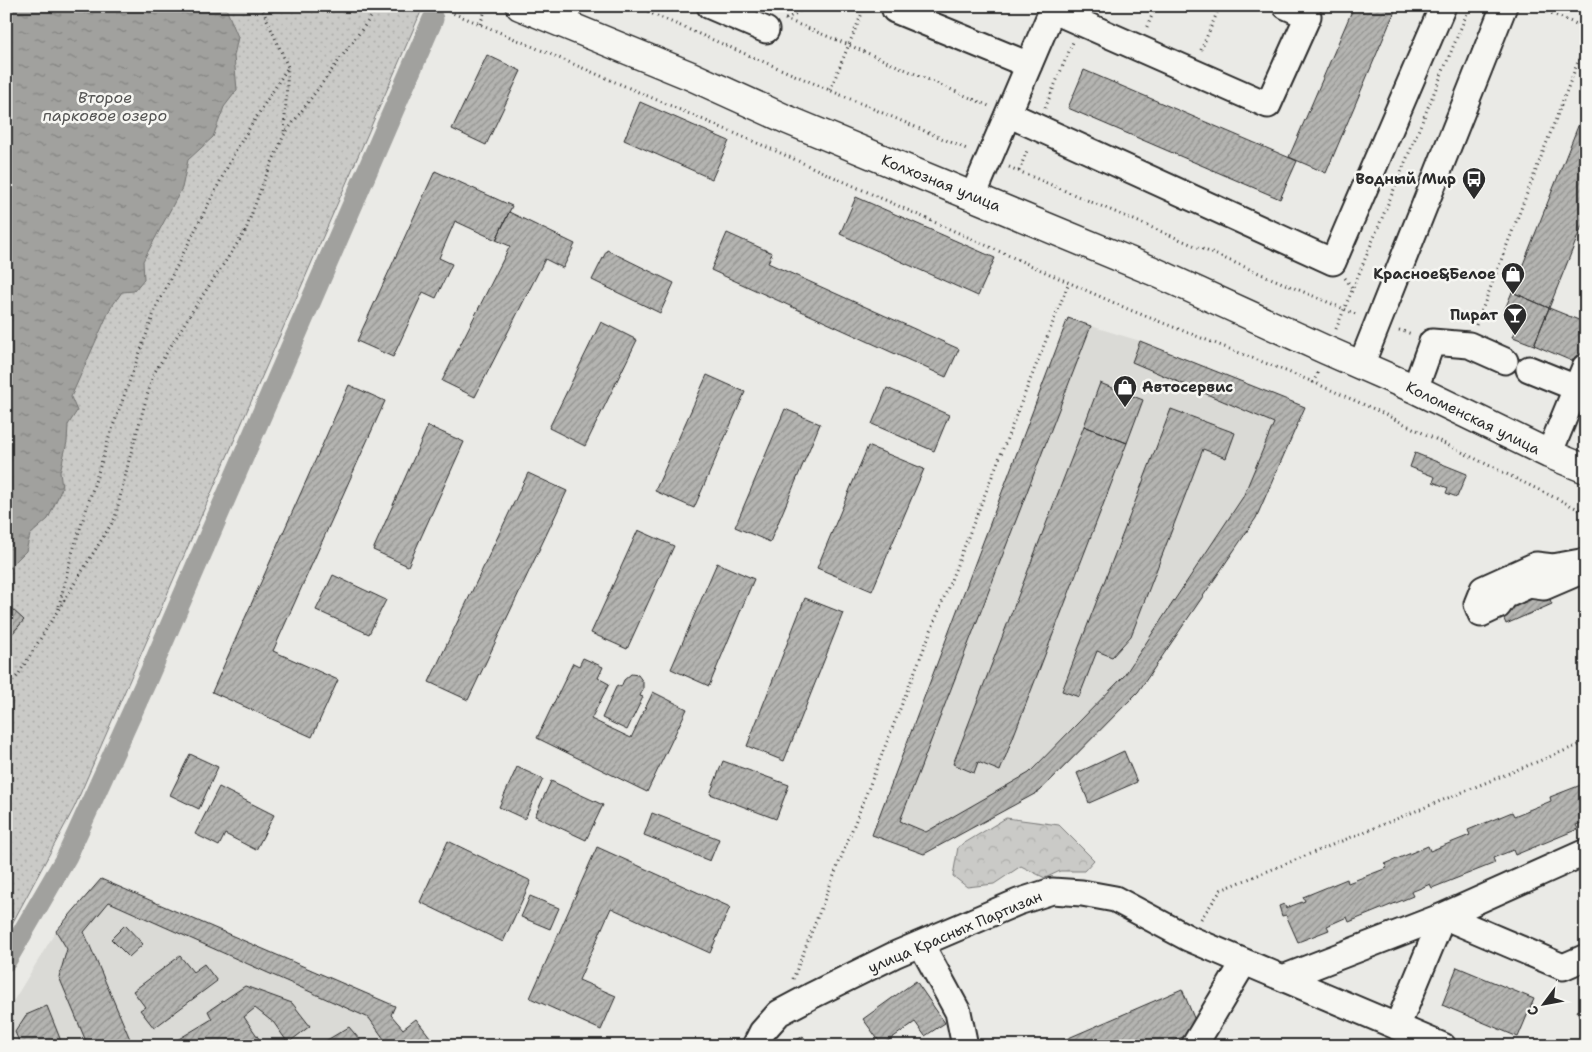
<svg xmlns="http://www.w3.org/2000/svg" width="1592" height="1052" font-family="'Shantell Sans',sans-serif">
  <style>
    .built { fill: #dadad6 }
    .forest { fill: url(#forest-crowns); stroke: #7a7a79 }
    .park { fill: url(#park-dots); stroke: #7a7a79 }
    .water { fill: url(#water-ripples); stroke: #727270 }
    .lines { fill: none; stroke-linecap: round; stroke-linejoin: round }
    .canal { stroke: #a1a19e; stroke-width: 21 }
    .building { fill: url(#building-hatch); stroke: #2b2b2b }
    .minor-casing { stroke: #2b2b2b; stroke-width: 29 }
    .major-casing { stroke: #2b2b2b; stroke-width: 31 }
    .path { stroke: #2b2b2b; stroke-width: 3; stroke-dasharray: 1 4; stroke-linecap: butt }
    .minor { stroke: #f6f6f2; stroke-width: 25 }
    .major { stroke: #f6f6f2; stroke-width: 28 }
    .labels { text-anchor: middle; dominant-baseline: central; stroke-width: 5; stroke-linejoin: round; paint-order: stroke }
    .poi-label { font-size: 15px; font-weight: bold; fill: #2b2b2b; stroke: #f6f6f2; text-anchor: end }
    .street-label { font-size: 15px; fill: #2b2b2b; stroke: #f6f6f2 }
    .water-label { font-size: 16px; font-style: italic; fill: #545453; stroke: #f6f6f2 }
  </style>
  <defs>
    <pattern id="forest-crowns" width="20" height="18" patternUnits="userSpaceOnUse" patternTransform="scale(1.25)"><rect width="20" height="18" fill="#cacac7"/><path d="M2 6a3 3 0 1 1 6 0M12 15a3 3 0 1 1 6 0" fill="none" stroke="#aeaeab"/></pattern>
    <pattern id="park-dots" width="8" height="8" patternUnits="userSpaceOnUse" patternTransform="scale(1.25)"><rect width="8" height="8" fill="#cacac7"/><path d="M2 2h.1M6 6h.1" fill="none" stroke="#aeaeab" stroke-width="1.8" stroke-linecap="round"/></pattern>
    <pattern id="water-ripples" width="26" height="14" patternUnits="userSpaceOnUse" patternTransform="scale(1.25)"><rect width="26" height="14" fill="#a1a19e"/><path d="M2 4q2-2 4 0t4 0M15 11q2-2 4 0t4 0" fill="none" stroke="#838381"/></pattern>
    <pattern id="building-hatch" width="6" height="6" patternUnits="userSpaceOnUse" patternTransform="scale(1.25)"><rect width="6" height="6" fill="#b4b4b1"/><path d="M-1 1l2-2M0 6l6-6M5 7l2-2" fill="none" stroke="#939390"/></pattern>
  </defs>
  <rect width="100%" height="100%" fill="#eaeae6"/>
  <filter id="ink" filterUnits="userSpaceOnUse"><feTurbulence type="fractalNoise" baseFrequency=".02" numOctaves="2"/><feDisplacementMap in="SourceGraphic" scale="10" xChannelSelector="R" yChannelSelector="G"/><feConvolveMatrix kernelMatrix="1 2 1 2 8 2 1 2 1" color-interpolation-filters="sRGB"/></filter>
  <g filter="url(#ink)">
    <!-- built -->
    <path class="built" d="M 1068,318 L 1091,326 L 1140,341 L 1305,407 L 1256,518 L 1138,692 L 1040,791 L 924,854 L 872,835 Z
      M 101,879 L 395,1006 L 391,1015 L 403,1028 L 416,1019 L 434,1042 L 429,1046 L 6,1046 L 6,1013 L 56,931 Z"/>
    <!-- forest -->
    <path class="forest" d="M 1006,818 L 1059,825 L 1094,860 L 1084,871 L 1060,871 L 1045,878 L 1021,866 L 994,884 L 967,887 L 953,876 L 958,847 Z"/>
    <!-- park -->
    <path class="park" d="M 6,6 L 423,7 L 74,808 L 6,935 Z"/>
    <!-- water -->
    <path class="water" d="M 6,6 L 225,6 L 238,37 L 234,56 L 237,90 L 224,107 L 213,137 L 188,160 L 182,188 L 143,261 L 144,279 L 134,291 L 122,292 L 110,309 L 71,397 L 77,411 L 68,425 L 67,442 L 60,472 L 62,488 L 48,519 L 30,535 L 26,551 L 6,571 Z"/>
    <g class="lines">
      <!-- canal -->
      <path class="canal" d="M 6,961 L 67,856 L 145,684 L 433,19"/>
    </g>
    <!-- building -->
    <path class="building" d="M 1354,6 L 1397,6 L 1326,173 L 1289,157 Z
      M 487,55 L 521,71 L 486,145 L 452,129 Z
      M 1084,70 L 1297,161 L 1280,199 L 1068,108 Z
      M 640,102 L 729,141 L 712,179 L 624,140 Z
      M 1586,106 L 1586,216 L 1549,308 L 1512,292 Z
      M 435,171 L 512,206 L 496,240 L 455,221 L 439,258 L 452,264 L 436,298 L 423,292 L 393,357 L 357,341 Z
      M 856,197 L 995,258 L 978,296 L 840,234 Z
      M 509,212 L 575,244 L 563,268 L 545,259 L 475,397 L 442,381 L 510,246 L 496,240 Z
      M 727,233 L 772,253 L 768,263 L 959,349 L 946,377 L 711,270 Z
      M 607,250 L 674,283 L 660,313 L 592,280 Z
      M 1512,292 L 1549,308 L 1534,345 L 1513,337 L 1519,321 L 1503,314 Z
      M 1549,308 L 1586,323 L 1586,367 L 1534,345 Z
      M 1068,318 L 1091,326 L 900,821 L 926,832 L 1029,773 L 1124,676 L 1243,497 L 1274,423 L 1132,362 L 1140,341 L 1305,407 L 1256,518 L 1138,692 L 1040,791 L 924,854 L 872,835 Z
      M 601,322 L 637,340 L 585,446 L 549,428 Z
      M 707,375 L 745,392 L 694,508 L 655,491 Z
      M 1100,383 L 1143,400 L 1127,443 L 1084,426 Z
      M 349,385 L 385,401 L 273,651 L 338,680 L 312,737 L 212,692 Z
      M 887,388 L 949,415 L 934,451 L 872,424 Z
      M 785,409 L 820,424 L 770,542 L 735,527 Z
      M 1171,409 L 1235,433 L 1226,458 L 1203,449 L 1131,636 L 1112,657 L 1097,651 L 1079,697 L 1062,691 Z
      M 428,426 L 464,442 L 408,566 L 373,550 Z
      M 1084,426 L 1127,443 L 1000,771 L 978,762 L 974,773 L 953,764 Z
      M 868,446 L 924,469 L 872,591 L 817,568 Z
      M 1415,453 L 1467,474 L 1457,497 L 1446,493 L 1448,488 L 1433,482 L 1435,477 L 1410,467 Z
      M 528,473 L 567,491 L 468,700 L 429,682 Z
      M 638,530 L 674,546 L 627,649 L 591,633 Z
      M 717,563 L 754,579 L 709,686 L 671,669 Z
      M 1536,570 L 1552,604 L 1506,624 L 1492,590 Z
      M 333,575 L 386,600 L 369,634 L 316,610 Z
      M 805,598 L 843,613 L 784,761 L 747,746 Z
      M 12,609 L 24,620 L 6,641 L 6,615 Z
      M 583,658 L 603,667 L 598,678 L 609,684 L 591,719 L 631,738 L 653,692 L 687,709 L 647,792 L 537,738 L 573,663 L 579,666 Z
      M 631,674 L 638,675 L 643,682 L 643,689 L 640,696 L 643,697 L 627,730 L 602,718 L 617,685 L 621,687 L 624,680 Z
      M 1124,751 L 1137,782 L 1089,803 L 1077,773 Z
      M 190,754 L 218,767 L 199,809 L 170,795 Z
      M 723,761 L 789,785 L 776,819 L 710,794 Z
      M 517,767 L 543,779 L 525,819 L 499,807 Z
      M 551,781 L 603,805 L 586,840 L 535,816 Z
      M 1586,783 L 1586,821 L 1576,825 L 1578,829 L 1515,855 L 1513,850 L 1493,858 L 1495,863 L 1432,888 L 1430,884 L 1421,888 L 1411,892 L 1413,896 L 1349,922 L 1347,917 L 1327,926 L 1329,930 L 1298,942 L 1286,915 L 1282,916 L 1279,906 L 1284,904 L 1286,908 L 1305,901 L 1303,897 L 1347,879 L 1348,883 L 1387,868 L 1385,864 L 1428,846 L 1430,851 L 1470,835 L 1468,830 L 1512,812 L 1514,816 L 1551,801 L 1550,797 Z
      M 219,787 L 274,815 L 256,850 L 225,834 L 219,846 L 195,834 Z
      M 652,813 L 719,839 L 710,861 L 644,835 Z
      M 448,841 L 531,881 L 503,942 L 420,902 Z
      M 597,847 L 730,907 L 710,953 L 611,908 L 579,980 L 616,996 L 601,1030 L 530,998 Z
      M 101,879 L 395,1006 L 391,1015 L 403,1029 L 416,1019 L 434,1042 L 429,1046 L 389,1046 L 369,1018 L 109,902 L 84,932 L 133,1046 L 88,1046 L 59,977 L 67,949 L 56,931 Z
      M 530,896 L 559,908 L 550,929 L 521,917 Z
      M 125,925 L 143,944 L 129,957 L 111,939 Z
      M 180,956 L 193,972 L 204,964 L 217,981 L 154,1028 L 140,1010 L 145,1007 L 133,991 Z
      M 1457,967 L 1534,999 L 1518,1037 L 1442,1005 Z
      M 916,981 L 945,1023 L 925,1036 L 915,1022 L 882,1045 L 863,1019 Z
      M 245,986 L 292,1003 L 310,1026 L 288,1043 L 274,1023 L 255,1008 L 244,1017 L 264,1046 L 167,1046 L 212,1019 L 208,1011 Z
      M 1182,989 L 1199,1030 L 1162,1046 L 1050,1046 Z
      M 47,1006 L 63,1046 L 21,1046 L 15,1032 L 26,1015 Z
      M 1586,1007 L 1586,1030 L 1577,1011 Z
      M 349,1027 L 365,1046 L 317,1046 Z
      M 803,1036 L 809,1046 L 788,1046 Z"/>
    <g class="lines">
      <!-- minor casing -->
      <g class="minor-casing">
        <path id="minor" d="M 710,6 L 766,30
          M 896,6 L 895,10 L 1029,65
          M 1052,10 L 1268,105 L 1308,16 L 1286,6
          M 562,23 L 569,6
          M 1008,114 L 1333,262 L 1443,6
          M 973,196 L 1054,6
          M 1361,365 L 1504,6
          M 1529,369 L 1586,392
          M 1415,389 L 1432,342 L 1469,345 L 1505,361
          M 1549,454 L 1585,367
          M 1586,561 L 1553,567 L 1536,565 L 1483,589 L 1477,604 L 1481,614 L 1498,606 L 1505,596 L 1529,585 L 1544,587 L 1586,569
          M 921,944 L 958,1012 L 965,1046
          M 1283,978 L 1443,916 L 1586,852
          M 1397,1027 L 1443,916 L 1563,967 L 1586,957
          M 755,1046 L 762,1032 L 779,1013 L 811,996 L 894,955 L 1018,902 L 1052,891 L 1082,893 L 1115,899 L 1188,938 L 1443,1046
          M 1194,1046 L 1244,962"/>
      </g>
      <!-- major casing -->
      <g class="major-casing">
        <path id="major" d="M 520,6 L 691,76 L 788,120 L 1153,271 L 1326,350 L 1415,389 L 1549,454 L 1586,469"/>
      </g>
      <!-- path -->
      <path class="path" d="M 261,6 L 288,67 L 284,134
        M 435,6 L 480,24 L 776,151 L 1130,310 L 1306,379 L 1374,409 L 1586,513
        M 634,6 L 969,150
        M 1533,6 L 1586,28
        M 785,19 L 849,45 L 989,106
        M 786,19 L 809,6
        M 480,24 L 487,6
        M 1147,27 L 1156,6
        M 1201,50 L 1220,6
        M 830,90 L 865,6
        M 1045,108 L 1073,42
        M 1009,167 L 1358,315
        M 1019,171 L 1028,148
        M 1345,278 L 1353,289
        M 1476,325 L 1586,41
        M 1336,329 L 1470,6
        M 1399,330 L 1412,334
        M 1313,383 L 1318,372
        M 6,564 L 12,569
        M 59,606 L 71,557 L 111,432 L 157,305 L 237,148 L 288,67
        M 6,688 L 18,675 L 115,518 L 129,460 L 153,375 L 191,313 L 245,232 L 263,183 L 284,135 L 371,17 L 377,6
        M 1201,919 L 1221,890 L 1586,742
        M 793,979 L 1069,282"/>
      <!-- minor -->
      <use href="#minor" class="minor"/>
      <!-- major -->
      <use href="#major" class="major"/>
    </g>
  </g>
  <!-- icons -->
  <defs>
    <g id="bus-pin" transform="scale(1.25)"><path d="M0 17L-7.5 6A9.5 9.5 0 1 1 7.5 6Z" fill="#2b2b2b" stroke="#f6f6f2"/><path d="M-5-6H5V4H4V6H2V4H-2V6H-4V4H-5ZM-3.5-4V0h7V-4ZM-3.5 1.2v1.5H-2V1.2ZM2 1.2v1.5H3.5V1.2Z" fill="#fff"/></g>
    <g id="shop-pin" transform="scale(1.25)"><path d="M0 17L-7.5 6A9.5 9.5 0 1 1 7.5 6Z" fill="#2b2b2b" stroke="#f6f6f2"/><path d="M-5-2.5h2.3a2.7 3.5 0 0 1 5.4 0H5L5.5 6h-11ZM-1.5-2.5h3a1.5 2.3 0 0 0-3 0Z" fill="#fff"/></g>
    <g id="bar-pin" transform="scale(1.25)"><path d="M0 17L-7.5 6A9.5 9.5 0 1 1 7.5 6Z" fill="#2b2b2b" stroke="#f6f6f2"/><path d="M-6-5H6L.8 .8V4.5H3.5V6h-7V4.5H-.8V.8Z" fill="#fff"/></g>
  </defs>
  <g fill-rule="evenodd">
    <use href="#bus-pin" x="1474" y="179"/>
    <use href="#shop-pin" x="1513" y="274"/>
    <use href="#bar-pin" x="1515" y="315"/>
    <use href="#shop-pin" x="1125" y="387"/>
  </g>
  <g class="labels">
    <!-- poi labels -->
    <g class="poi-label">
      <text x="1456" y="179">Водный Мир</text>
      <text x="1496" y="274">Красное&amp;Белое</text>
      <text x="1498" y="315">Пират</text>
      <text x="1142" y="387" text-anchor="start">Автосервис</text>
    </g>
    <!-- street labels -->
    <g class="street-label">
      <text transform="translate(941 183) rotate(22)">Колхозная улица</text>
      <text transform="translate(1473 418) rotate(26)">Коломенская улица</text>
      <text transform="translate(955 932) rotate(-23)">улица Красных Партизан</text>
    </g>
    <!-- water labels -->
    <g class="water-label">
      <text x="105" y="97">Второе<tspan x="105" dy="18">парковое озеро</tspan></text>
    </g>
  </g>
  <!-- margin -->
  <rect width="1592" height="1052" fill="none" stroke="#f6f6f2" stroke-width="25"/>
  <rect x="12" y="12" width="1567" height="1027" fill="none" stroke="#2b2b2b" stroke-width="2" filter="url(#ink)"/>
  <!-- north arrow -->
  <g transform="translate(1544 1004) rotate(238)" stroke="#f6f6f2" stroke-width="4" paint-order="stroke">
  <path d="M0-4L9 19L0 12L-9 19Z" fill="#2b2b2b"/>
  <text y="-8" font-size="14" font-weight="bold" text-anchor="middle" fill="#2b2b2b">С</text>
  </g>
</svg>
